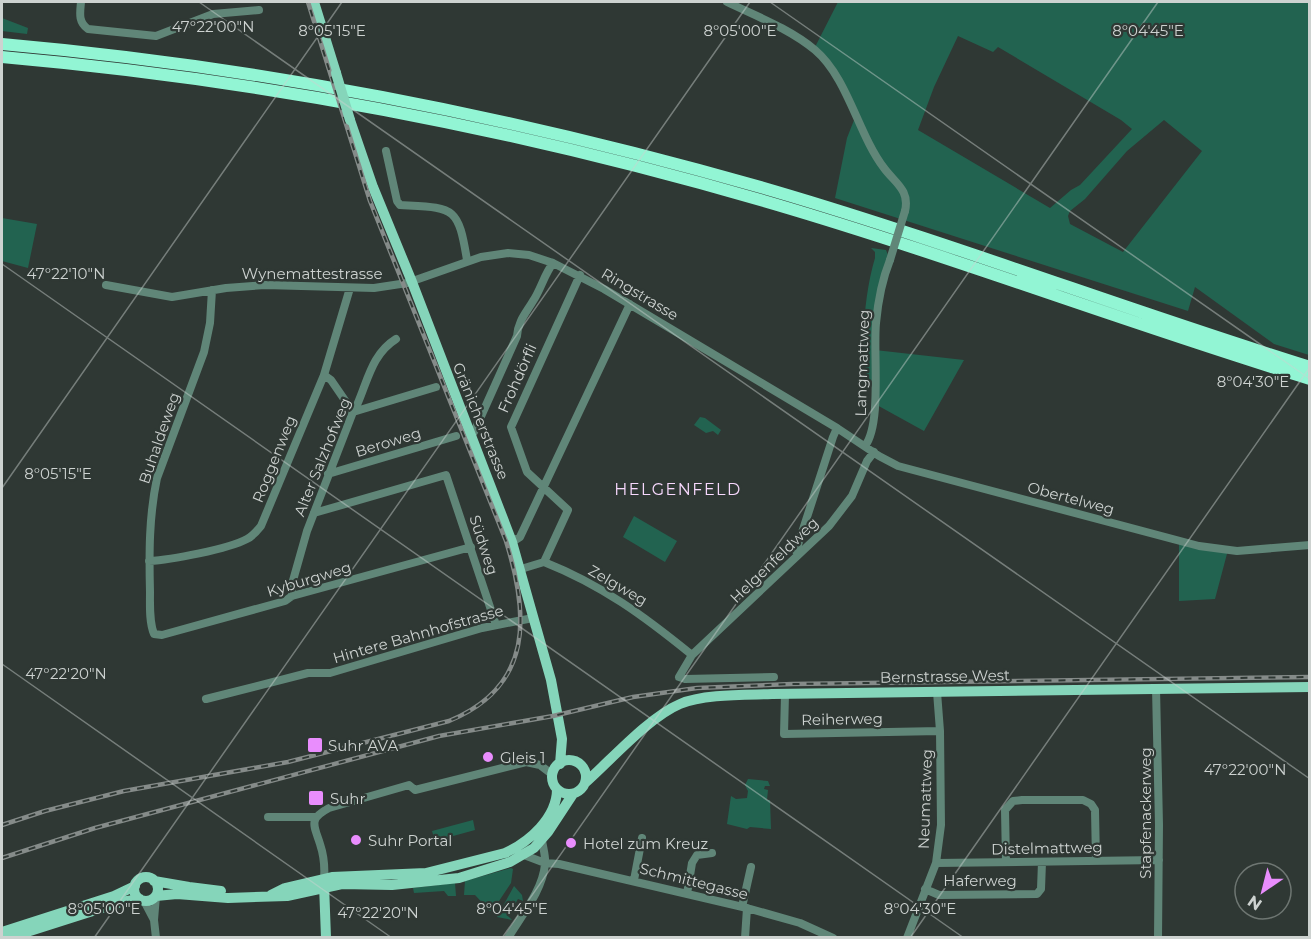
<svg xmlns="http://www.w3.org/2000/svg" width="1311" height="939" font-family="Montserrat,sans-serif">
  <style>
    .green { fill: #226350; fill-rule: evenodd }
    .lines { fill: none; stroke-linecap: round; stroke-linejoin: round }
    .minor { stroke: #608678; stroke-width: 8 }
    .major { stroke: #85d5ba; stroke-width: 10 }
    .highway { stroke: #92f5d4; stroke-width: 12 }
    .rail-casing { stroke: #858b89; stroke-width: 4.5 }
    .rail { stroke: #2f3834; stroke-width: 2; stroke-dasharray: 7; stroke-linecap: butt }
    .minor-bridge { stroke: #608678; stroke-width: 8 }
    .major-bridge { stroke: #85d5ba; stroke-width: 10 }
    .ticks { fill: none; stroke: #cdd2d0; stroke-width: 1.5; stroke-opacity: 0.45 }
    .poi-dot { fill: #e98dfd; stroke: #2f3834; stroke-width: 2 }
    .labels { text-anchor: middle; dominant-baseline: central; stroke-width: 4.5; stroke-linejoin: round; paint-order: stroke }
    .street-label { font-size: 15px; fill: #cdd2d0; stroke: #2f3834 }
    .poi-label { font-size: 15px; fill: #cdd2d0; stroke: #2f3834; text-anchor: start }
    .neighbourhood-label { font-size: 16px; letter-spacing: 1.5px; fill: #f7d8fd; stroke: #2f3834 }
    .ticks-label { font-size: 15px; text-anchor: middle; fill: #cdd2d0; stroke: #2f3834; stroke-width: 4.5; stroke-linejoin: round; paint-order: stroke }
  </style>
  <rect width="100%" height="100%" fill="#2f3834"/>
  <!-- green -->
  <path class="green" d="M 838,2 L 1309,2 L 1309,355 L 1274,344 L 1195,287 L 1188,311 L 835,198 L 847,138 L 856,115 L 841,86 L 814,49 ZM 958,36 L 993,52 L 998,47 L 1121,120 L 1132,129 L 1080,185 L 1071,190 L 1050,208 L 918,130 L 934,87 ZM 1164,120 L 1202,151 L 1123,252 L 1070,224 L 1068,216 L 1070,211 L 1085,199 L 1127,151 Z
    M 2,18 L 28,28 L 27,34 L 2,31 Z
    M 2,218 L 37,224 L 28,268 L 2,261 Z
    M 871,248 L 886,250 L 890,260 L 882,283 L 875,350 L 964,360 L 924,431 L 875,404 L 875,383 L 867,377 C 860,343 865,291 875,258 L 875,252 Z
    M 700,417 L 705,418 L 721,430 L 718,435 L 713,431 L 706,433 L 694,425 Z
    M 634,516 L 677,541 L 665,562 L 623,537 Z
    M 1179,541 L 1228,550 L 1215,599 L 1179,601 Z
    M 748,779 L 768,781 L 770,786 L 765,786 L 764,789 L 768,790 L 767,800 L 770,800 L 771,829 L 750,827 L 747,829 L 727,824 L 731,796 L 736,799 L 747,798 L 748,791 L 745,785 Z
    M 473,820 L 475,830 L 435,841 L 432,831 Z
    M 511,868 L 513,869 L 511,883 L 493,910 L 490,911 L 475,895 L 464,895 L 465,881 Z
    M 455,883 L 456,896 L 448,896 L 444,891 L 414,893 L 413,888 Z
    M 514,886 L 522,895 L 523,901 L 518,899 L 508,916 L 512,920 L 497,917 Z"/>
  <g class="lines">
    <!-- minor -->
    <path class="minor" d="M 81,2 C 80,13 78,22 88,29 L 156,36 L 213,14 L 259,10
      M 727,2 C 756,16 790,29 815,50 C 848,78 858,134 884,168 C 895,183 910,190 905,211
      M 386,151 L 397,201 L 400,205 C 454,208 458,205 467,260
      M 106,285 L 172,297 L 226,288 L 265,285 L 374,288 L 407,283 L 481,257 L 508,253 L 529,255 L 553,263 L 604,289 L 837,428 L 879,456 L 898,466 L 1199,546 L 1237,551 L 1310,545
      M 212,290 L 210,323 L 204,352 L 157,478 C 149,516 149,553 150,592 C 150,605 149,622 154,634 L 162,635 L 285,601 L 292,596 L 471,547
      M 324,375 L 331,380 L 353,412
      M 353,412 L 436,387
      M 470,435 L 474,432 L 517,336 C 518,321 526,313 533,301 C 541,289 544,275 553,263
      M 865,446 C 882,424 873,353 876,323 C 878,301 882,280 890,260
      M 328,474 L 456,436
      M 314,513 L 446,475 L 496,625
      M 512,542 L 520,537 L 630,304
      M 798,555 L 796,551 L 833,437 L 837,428
      M 149,561 C 171,560 228,549 247,539 C 253,536 257,531 261,526 L 324,375 L 350,288
      M 544,562 L 568,510 L 527,472 L 511,427 L 580,275
      M 521,569 L 544,562 C 602,585 644,616 692,655
      M 292,596 L 292,584 L 307,531 L 353,412 L 357,405 C 368,380 372,354 396,339
      M 774,677 L 685,679 L 679,677 L 692,655 L 829,526 L 852,496 L 867,461 L 874,452
      M 1156,688 L 1159,825 L 1158,938
      M 785,694 L 784,734 L 940,731
      M 206,699 L 308,673 L 330,673 L 482,628 L 533,618
      M 268,817 L 315,817
      M 524,855 L 545,863 L 559,864 L 747,908 L 800,923 L 833,938
      M 1006,862 L 1005,810 L 1013,801 L 1022,800 L 1083,800 L 1091,804 L 1095,810 L 1096,861
      M 936,863 L 1159,860
      M 324,879 C 325,867 324,856 320,844 C 314,825 308,819 329,808 L 409,785 L 415,790 L 526,762 L 540,765 L 553,775
      M 634,880 L 642,838
      M 925,889 L 939,895 L 1037,894 L 1041,889 L 1042,862
      M 687,894 L 692,863 L 697,855 L 712,853
      M 144,901 L 154,920 L 156,938
      M 742,907 L 751,867
      M 154,920 L 156,896
      M 508,938 C 521,916 543,890 545,864 C 546,857 543,848 542,840
      M 745,938 L 747,908
      M 907,938 L 936,863 L 941,825 L 940,731 L 937,692"/>
    <!-- major -->
    <path class="major" d="M 314,2 L 336,73
      M 350,120 L 373,187 L 412,282 L 512,542 L 551,680 L 562,739 L 560,764
      M552 777a17 17 0 1 1 34 0a17 17 0 1 1-34 0Z
      M 585,783 C 611,760 649,717 680,704 C 703,694 746,695 772,694 L 1310,687
      M134 889a12 12 0 1 1 24 0a12 12 0 1 1-24 0Z
      M 154,881 L 189,887 L 221,891
      M 324,884 L 326,938
      M 271,895 L 285,888 L 332,877 L 426,873 L 505,853 C 529,842 557,818 557,789
      M 156,896 L 177,894 L 228,898 L 287,896 L 342,884 L 392,885 L 459,878 L 510,862 L 534,848 L 548,832 L 573,794
      M 2,932 L 114,896 L 135,886
      M 8,938 L 121,902 L 140,899"/>
    <!-- highway -->
    <path class="highway" d="M 2,44 C 263,67 522,118 774,191 C 954,244 1130,311 1310,367
      M 2,57 C 263,80 522,130 774,204 C 954,257 1130,324 1310,379"/>
    <!-- rail casing -->
    <g class="rail-casing">
      <path id="rail" d="M 2,825 L 45,811 L 124,791 L 288,762 L 449,721 C 534,686 529,615 506,541 L 370,201 L 308,2
        M 2,858 L 95,828 L 439,736 L 553,716 L 633,697 L 697,688 L 792,684 L 1310,677"/>
    </g>
    <!-- rail -->
    <use href="#rail" class="rail"/>
    <!-- minor-bridge -->
    <path class="minor-bridge" d="M 890,260 L 905,211"/>
    <!-- major-bridge -->
    <path class="major-bridge" d="M 336,73 L 350,120"/>
  </g>
  <!-- ticks -->
  <path class="ticks" d="M 199,2 L 1310,779M 770,2 L 1310,379M 2,264 L 964,938M 2,488 L 342,2M 2,664 L 392,938M 94,938 L 750,2M 502,938 L 1158,2M 910,938 L 1310,367"/>
  <!-- markers -->
  <g class="poi-dot">
    <rect x="307" y="737" width="16" height="16" rx="3"/>
    <circle cx="488" cy="757" r="6"/>
    <rect x="308" y="790" width="16" height="16" rx="3"/>
    <circle cx="356" cy="840" r="6"/>
    <circle cx="571" cy="843" r="6"/>
  </g>
  <g class="labels">
    <!-- street labels -->
    <g class="street-label">
      <text x="312" y="273">Wynemattestrasse</text>
      <text transform="translate(640 294) rotate(31)">Ringstrasse</text>
      <text transform="translate(862 363) rotate(-88)">Langmattweg</text>
      <text transform="translate(517 378) rotate(-66)">Frohdörfli</text>
      <text transform="translate(481 421) rotate(68)">Gränicherstrasse</text>
      <text transform="translate(159 438) rotate(-71)">Buhaldeweg</text>
      <text transform="translate(388 442) rotate(-17)">Beroweg</text>
      <text transform="translate(322 457) rotate(-68)">Alter Salzhofweg</text>
      <text transform="translate(274 459) rotate(-68)">Roggenweg</text>
      <text transform="translate(1071 498) rotate(15)">Obertelweg</text>
      <text transform="translate(484 545) rotate(72)">Südweg</text>
      <text transform="translate(774 560) rotate(-44)">Helgenfeldweg</text>
      <text transform="translate(309 579) rotate(-17)">Kyburgweg</text>
      <text transform="translate(618 585) rotate(30)">Zelgweg</text>
      <text transform="translate(418 634) rotate(-16)">Hintere Bahnhofstrasse</text>
      <text transform="translate(945 676) rotate(-1)">Bernstrasse West</text>
      <text transform="translate(842 719) rotate(-1)">Reiherweg</text>
      <text transform="translate(925 799) rotate(-88)">Neumattweg</text>
      <text transform="translate(1145 813) rotate(-90)">Stapfenackerweg</text>
      <text transform="translate(1047 848) rotate(-1)">Distelmattweg</text>
      <text x="980" y="880">Haferweg</text>
      <text transform="translate(694 881) rotate(14)">Schmittegasse</text>
    </g>
    <!-- poi labels -->
    <g class="poi-label">
      <text x="328" y="745">Suhr AVA</text>
      <text x="500" y="757">Gleis 1</text>
      <text x="330" y="798">Suhr</text>
      <text x="368" y="840">Suhr Portal</text>
      <text x="583" y="843">Hotel zum Kreuz</text>
    </g>
    <!-- neighbourhood labels -->
    <g class="neighbourhood-label">
      <text x="678" y="489">HELGENFELD</text>
    </g>
  </g>
  <g class="ticks-label">
    <text x="213" y="32">47°22'00"N</text>
    <text x="332" y="36">8°05'15"E</text>
    <text x="740" y="36">8°05'00"E</text>
    <text x="1148" y="36">8°04'45"E</text>
    <text x="66" y="279">47°22'10"N</text>
    <text x="1253" y="387">8°04'30"E</text>
    <text x="58" y="479">8°05'15"E</text>
    <text x="66" y="679">47°22'20"N</text>
    <text x="1245" y="775">47°22'00"N</text>
    <text x="104" y="914">8°05'00"E</text>
    <text x="512" y="914">8°04'45"E</text>
    <text x="920" y="914">8°04'30"E</text>
    <text x="378" y="918">47°22'20"N</text>
  </g>
  <!-- border -->
  <rect width="1311" height="939" fill="none" stroke="#cdd2d0" stroke-width="6"/>
  <!-- north arrow -->
  <g transform="translate(1263 891) rotate(215)"><circle r="28" fill="#2f3834" stroke="#6e7672" stroke-width="1.5"/>
  <path d="M0-4.5L10 22L0 15L-10 22Z" fill="#e98dfd"/>
  <text y="-9" font-size="16" font-weight="bold" text-anchor="middle" fill="#cdd2d0">N</text>
  </g>
</svg>
